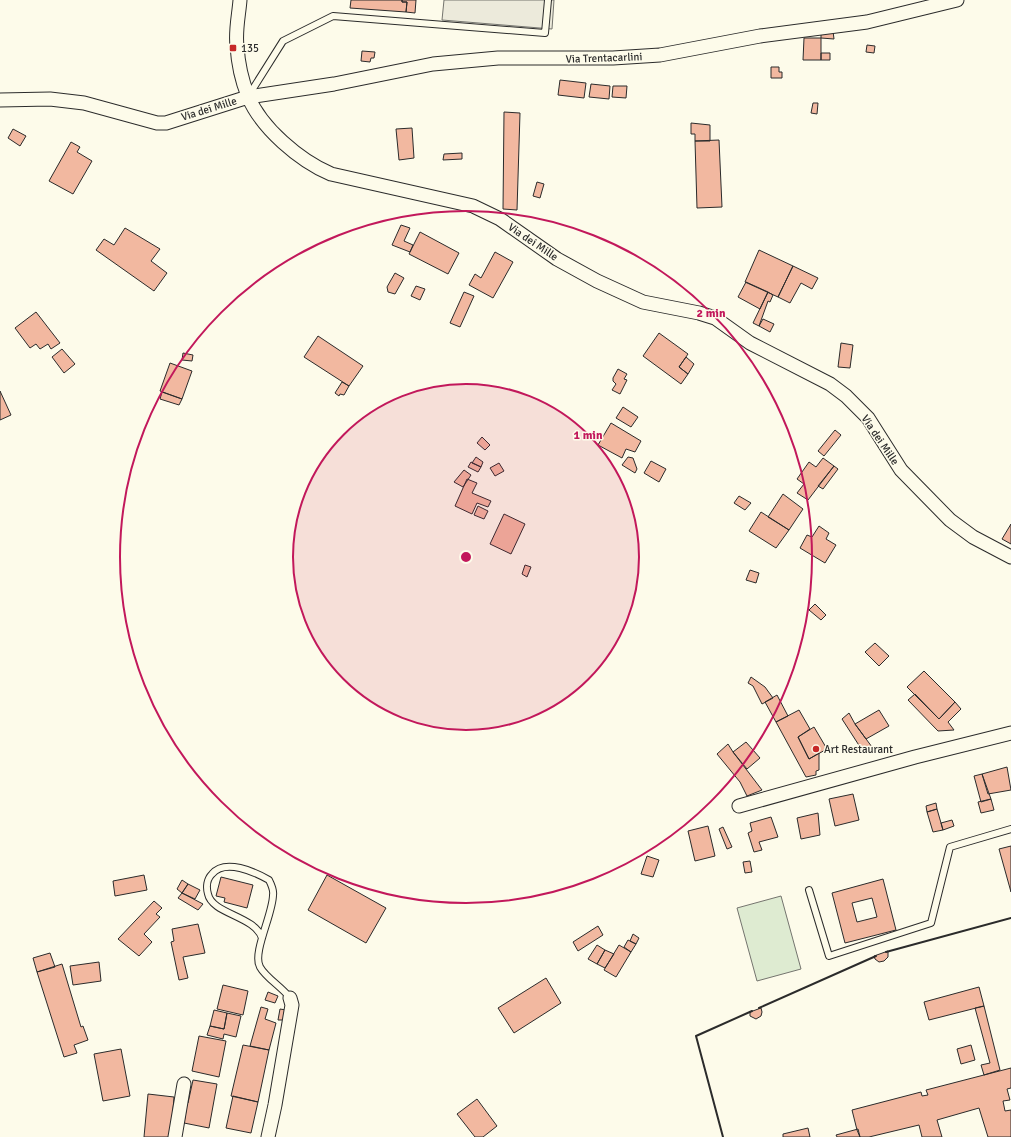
<svg xmlns="http://www.w3.org/2000/svg" width="1011" height="1137" font-family="Signika,sans-serif">
  <style>
    .green { fill: #deebd1; stroke: #74746e }
    .parking { fill: #eceadb; stroke: #74746e }
    .building { fill: #f2b8a0; stroke: #2b2b2b; fill-rule: evenodd }
    .lines { fill: none; stroke-linecap: round; stroke-linejoin: round }
    .service-casing { stroke: #2b2b2b; stroke-width: 8 }
    .minor-casing { stroke: #2b2b2b; stroke-width: 15 }
    .service { stroke: #fdfbea; stroke-width: 6 }
    .minor { stroke: #fdfbea; stroke-width: 13 }
    .wall { stroke: #2b2b2b; stroke-width: 2 }
    .ring { fill: none; stroke: #c2185b; stroke-width: 2 }
    .poi-dot { fill: #c62828; stroke: #fdfbea; stroke-width: 1.5 }
    .labels { text-anchor: middle; dominant-baseline: central; stroke-width: 3; stroke-linejoin: round; paint-order: stroke }
    .poi-label { font-size: 11px; fill: #2b2b2b; stroke: #fdfbea; text-anchor: start }
    .street-label { font-size: 11px; fill: #2b2b2b; stroke: #fdfbea }
    .centre { fill: #c2185b; stroke: #fdfbea; stroke-width: 2 }
    .ring-label { font-size: 12px; text-anchor: middle; font-weight: bold; fill: #c2185b; stroke: #fdfbea; stroke-width: 3; stroke-linejoin: round; paint-order: stroke }
  </style>
  <rect width="100%" height="100%" fill="#fdfbea"/>
  <!-- green -->
  <path class="green" d="M 781,896 L 801,969 L 757,981 L 737,908 Z"/>
  <!-- parking -->
  <path class="parking" d="M 444,0 L 554,0 L 552,29 L 442,20 Z"/>
  <!-- building -->
  <path class="building" d="M 351,0 L 402,0 L 402,2 L 407,2 L 406,12 L 350,8 Z
    M 402,0 L 416,0 L 415,13 L 406,12 L 407,2 L 402,2 Z
    M 833,31 L 834,39 L 821,38 L 821,34 Z
    M 804,38 L 821,38 L 821,60 L 803,60 Z
    M 867,45 L 875,46 L 874,53 L 866,52 Z
    M 362,51 L 375,52 L 374,58 L 371,58 L 370,62 L 361,61 Z
    M 821,53 L 830,53 L 830,60 L 821,60 Z
    M 771,67 L 779,67 L 779,72 L 782,72 L 782,78 L 771,78 Z
    M 560,80 L 586,83 L 584,98 L 558,95 Z
    M 591,84 L 610,86 L 609,99 L 589,97 Z
    M 613,86 L 627,86 L 626,98 L 612,97 Z
    M 813,103 L 818,103 L 817,114 L 811,113 Z
    M 504,112 L 520,113 L 517,210 L 503,209 Z
    M 691,123 L 710,125 L 710,141 L 695,141 L 695,134 L 691,134 Z
    M 412,128 L 414,158 L 399,160 L 396,129 Z
    M 13,129 L 26,136 L 20,146 L 8,138 Z
    M 719,140 L 722,207 L 697,208 L 695,141 Z
    M 71,142 L 80,147 L 77,152 L 92,161 L 73,194 L 49,181 Z
    M 462,153 L 462,159 L 443,160 L 444,154 Z
    M 537,182 L 544,184 L 540,198 L 533,196 Z
    M 401,225 L 410,228 L 404,241 L 413,245 L 410,252 L 392,245 Z
    M 125,228 L 160,249 L 151,261 L 167,273 L 154,291 L 96,250 L 104,239 L 114,245 Z
    M 420,232 L 459,253 L 448,274 L 409,254 Z
    M 759,250 L 793,266 L 778,297 L 745,282 Z
    M 495,252 L 513,262 L 493,298 L 469,285 L 475,274 L 481,278 Z
    M 793,266 L 818,278 L 812,289 L 801,283 L 790,303 L 778,297 Z
    M 395,273 L 404,278 L 395,294 L 388,292 L 387,287 Z
    M 746,282 L 768,292 L 760,309 L 738,297 Z
    M 416,286 L 425,289 L 420,300 L 411,296 Z
    M 464,292 L 474,296 L 460,327 L 450,323 Z
    M 768,292 L 773,295 L 770,302 L 768,301 L 759,326 L 753,323 Z
    M 36,312 L 60,343 L 51,349 L 48,344 L 40,349 L 36,344 L 30,348 L 15,328 Z
    M 763,319 L 774,324 L 770,332 L 759,326 Z
    M 659,333 L 688,354 L 679,367 L 688,374 L 681,384 L 643,356 Z
    M 318,336 L 363,366 L 349,386 L 304,357 Z
    M 841,343 L 853,345 L 850,368 L 838,367 Z
    M 62,349 L 75,364 L 64,373 L 52,357 Z
    M 183,353 L 193,355 L 192,361 L 182,360 Z
    M 686,357 L 694,364 L 688,374 L 679,367 Z
    M 170,363 L 192,371 L 182,399 L 160,391 Z
    M 618,369 L 627,374 L 624,379 L 627,380 L 620,394 L 612,390 L 616,384 L 613,381 L 613,378 Z
    M 342,382 L 349,386 L 344,395 L 340,394 L 339,396 L 335,393 Z
    M 0,391 L 11,415 L 0,420 Z
    M 162,392 L 182,399 L 179,405 L 160,399 Z
    M 623,407 L 638,417 L 631,427 L 616,418 Z
    M 611,423 L 641,441 L 635,452 L 626,449 L 622,458 L 598,445 Z
    M 835,430 L 841,435 L 824,456 L 818,451 Z
    M 482,437 L 490,445 L 485,450 L 477,443 Z
    M 476,457 L 483,462 L 481,467 L 472,463 Z
    M 628,457 L 633,458 L 637,469 L 635,473 L 622,465 Z
    M 823,458 L 834,466 L 808,500 L 797,493 L 804,484 L 797,479 L 809,462 L 816,467 Z
    M 651,461 L 666,469 L 659,482 L 644,473 Z
    M 471,462 L 481,467 L 478,472 L 468,467 Z
    M 499,463 L 504,471 L 495,476 L 490,468 Z
    M 834,466 L 838,469 L 823,489 L 818,486 Z
    M 464,470 L 471,475 L 463,487 L 454,482 Z
    M 467,479 L 477,483 L 472,493 L 491,501 L 488,507 L 477,503 L 472,514 L 455,506 Z
    M 783,494 L 803,509 L 789,530 L 768,517 Z
    M 739,496 L 751,503 L 745,510 L 734,503 Z
    M 478,506 L 488,511 L 484,519 L 474,515 Z
    M 761,512 L 789,530 L 776,548 L 749,531 Z
    M 504,514 L 525,524 L 511,554 L 490,544 Z
    M 1011,524 L 1011,544 L 1002,539 Z
    M 819,526 L 829,533 L 826,539 L 836,545 L 825,563 L 800,548 L 807,535 L 812,537 Z
    M 525,565 L 531,567 L 527,577 L 522,574 Z
    M 750,570 L 759,573 L 756,583 L 746,580 Z
    M 815,604 L 826,615 L 821,620 L 809,610 Z
    M 875,643 L 889,656 L 879,666 L 865,652 Z
    M 924,671 L 955,702 L 939,719 L 907,687 Z
    M 751,677 L 765,687 L 773,698 L 762,704 L 753,686 L 748,683 Z
    M 915,694 L 939,719 L 955,702 L 961,709 L 948,722 L 954,730 L 938,731 L 908,700 Z
    M 777,695 L 788,716 L 776,722 L 765,702 Z
    M 799,710 L 810,729 L 798,737 L 809,759 L 819,753 L 819,770 L 816,771 L 816,775 L 806,777 L 776,722 Z
    M 879,710 L 889,726 L 866,739 L 855,724 Z
    M 849,713 L 855,724 L 872,747 L 862,750 L 842,719 Z
    M 814,727 L 827,749 L 809,759 L 798,737 Z
    M 746,742 L 760,758 L 747,769 L 733,752 Z
    M 728,744 L 733,752 L 762,790 L 747,796 L 740,782 L 717,754 Z
    M 1007,767 L 1011,790 L 988,794 L 982,774 Z
    M 982,774 L 991,799 L 981,802 L 974,776 Z
    M 853,794 L 859,820 L 835,826 L 829,799 Z
    M 991,799 L 994,810 L 981,813 L 978,802 Z
    M 936,803 L 937,809 L 927,812 L 926,806 Z
    M 937,809 L 943,830 L 933,832 L 927,812 Z
    M 818,813 L 820,835 L 801,839 L 797,818 Z
    M 771,817 L 778,837 L 759,842 L 762,850 L 754,852 L 748,833 L 752,831 L 750,823 Z
    M 952,820 L 954,826 L 943,830 L 941,823 Z
    M 708,826 L 715,856 L 695,861 L 688,831 Z
    M 723,827 L 732,847 L 727,849 L 719,829 Z
    M 1011,846 L 1011,892 L 999,849 Z
    M 647,856 L 659,860 L 653,877 L 641,874 Z
    M 750,861 L 752,872 L 745,873 L 743,862 Z
    M 144,875 L 147,890 L 115,896 L 113,881 Z
    M 327,875 L 386,908 L 366,943 L 308,910 Z
    M 221,877 L 253,885 L 247,908 L 224,902 L 225,898 L 216,896 Z
    M 883,879 L 896,930 L 845,943 L 832,893 ZM 872,898 L 877,917 L 857,922 L 852,903 Z
    M 182,880 L 188,884 L 182,893 L 177,889 Z
    M 188,884 L 200,890 L 195,899 L 182,893 Z
    M 182,893 L 203,904 L 198,910 L 178,898 Z
    M 154,901 L 162,908 L 156,914 L 160,917 L 144,934 L 152,942 L 139,956 L 118,939 Z
    M 198,924 L 205,953 L 183,957 L 188,978 L 179,980 L 171,942 L 174,941 L 172,929 Z
    M 598,926 L 603,935 L 578,951 L 573,942 Z
    M 633,934 L 639,938 L 636,944 L 630,941 Z
    M 628,940 L 636,944 L 631,952 L 624,947 Z
    M 597,945 L 605,950 L 597,964 L 588,959 Z
    M 619,945 L 631,952 L 616,977 L 604,970 Z
    M 605,950 L 614,954 L 605,968 L 597,964 Z
    M 888,951 L 888,957 L 884,961 L 879,962 L 875,959 L 874,956 Z
    M 50,953 L 55,967 L 37,972 L 33,958 Z
    M 99,962 L 101,981 L 73,985 L 70,966 Z
    M 62,964 L 81,1027 L 83,1026 L 88,1040 L 74,1045 L 77,1053 L 64,1057 L 37,972 Z
    M 546,978 L 561,1003 L 514,1033 L 498,1008 Z
    M 223,985 L 248,991 L 243,1015 L 217,1009 Z
    M 979,987 L 984,1006 L 929,1020 L 924,1002 Z
    M 268,992 L 278,996 L 275,1003 L 265,1000 Z
    M 984,1006 L 1000,1070 L 984,1075 L 981,1065 L 990,1063 L 975,1008 Z
    M 261,1007 L 268,1009 L 265,1019 L 276,1023 L 269,1050 L 250,1046 Z
    M 761,1008 L 762,1012 L 761,1016 L 756,1019 L 750,1016 L 750,1012 Z
    M 280,1009 L 286,1010 L 285,1020 L 278,1020 Z
    M 214,1010 L 227,1013 L 224,1029 L 210,1026 Z
    M 227,1013 L 241,1016 L 236,1037 L 224,1034 L 223,1039 L 207,1035 L 210,1026 L 224,1029 Z
    M 199,1036 L 226,1041 L 219,1077 L 192,1071 Z
    M 243,1045 L 269,1050 L 258,1102 L 231,1096 Z
    M 971,1045 L 975,1060 L 961,1064 L 957,1049 Z
    M 121,1049 L 130,1096 L 103,1101 L 94,1054 Z
    M 1011,1068 L 1011,1088 L 1007,1089 L 1010,1100 L 1003,1101 L 1005,1111 L 1011,1110 L 1011,1137 L 988,1137 L 979,1108 L 937,1120 L 942,1137 L 922,1137 L 919,1125 L 869,1137 L 860,1137 L 857,1130 L 852,1110 L 921,1092 L 922,1096 L 928,1095 L 926,1090 Z
    M 193,1080 L 217,1084 L 209,1128 L 184,1123 L 186,1111 L 183,1110 L 184,1102 L 188,1103 Z
    M 148,1094 L 174,1097 L 171,1137 L 144,1137 Z
    M 233,1096 L 258,1102 L 251,1133 L 226,1128 Z
    M 477,1099 L 497,1126 L 483,1137 L 475,1137 L 457,1114 Z
    M 808,1128 L 810,1137 L 783,1137 L 783,1134 Z
    M 858,1129 L 860,1137 L 837,1137 L 836,1135 Z"/>
  <g class="lines">
    <!-- service casing -->
    <g class="service-casing">
      <path id="service" d="M 249,95 L 283,41 L 333,16 L 545,33 L 548,0
        M 809,890 L 829,956 L 931,923 L 950,847 L 1011,829
        M 262,938 C 255,916 212,914 208,894 C 206,887 207,879 212,874 C 225,858 255,872 269,880 C 271,884 274,890 273,895 C 273,914 252,953 260,967 C 266,978 282,987 290,998"/>
    </g>
    <!-- minor casing -->
    <g class="minor-casing">
      <path id="minor" d="M 240,0 C 239,14 235,31 237,46 C 238,62 242,81 248,96 C 261,128 300,161 331,174 L 473,206 L 500,219 L 557,259 L 597,281 L 643,302 L 699,313 L 715,318 L 750,343 L 830,384 L 846,396 L 868,418 L 901,470 L 950,520 L 973,537 L 1011,557
        M 0,100 L 50,99 L 84,103 L 157,123 L 166,123 L 248,97 L 334,84 L 433,64 L 498,58 L 613,58 L 660,55 L 760,36 L 867,22 L 957,0
        M 739,806 L 915,757 L 1011,733
        M 175,1137 L 184,1084
        M 268,1137 L 275,1105 L 292,1005 L 290,998"/>
    </g>
    <!-- service -->
    <use href="#service" class="service"/>
    <!-- minor -->
    <use href="#minor" class="minor"/>
    <!-- wall -->
    <path class="wall" d="M 886,952 L 1011,918
      M 759,1008 L 876,956
      M 723,1137 L 696,1036 L 752,1011"/>
  </g>
  <!-- distance rings -->
  <circle cx="466" cy="557" r="173" fill="#c2185b" fill-opacity=".12"/>
  <g class="ring">
    <circle cx="466" cy="557" r="173"/>
    <circle cx="466" cy="557" r="346"/>
  </g>
  <!-- markers -->
  <g class="poi-dot">
    <rect x="229" y="44" width="8" height="8" rx="2"/>
    <circle cx="816" cy="749" r="4"/>
  </g>
  <g class="labels">
    <!-- poi labels -->
    <g class="poi-label">
      <text x="241" y="48">135</text>
      <text x="824" y="749">Art Restaurant</text>
    </g>
    <!-- street labels -->
    <g class="street-label">
      <text transform="translate(604 58) rotate(-2)">Via Trentacarlini</text>
      <text transform="translate(209 109) rotate(-17)">Via dei Mille</text>
      <text transform="translate(533 242) rotate(34)">Via dei Mille</text>
      <text transform="translate(880 440) rotate(56)">Via dei Mille</text>
    </g>
  </g>
  <circle cx="466" cy="557" r="6" class="centre"/>
  <g class="ring-label">
    <text x="711" y="317">2 min</text>
    <text x="588" y="439">1 min</text>
  </g>
</svg>
